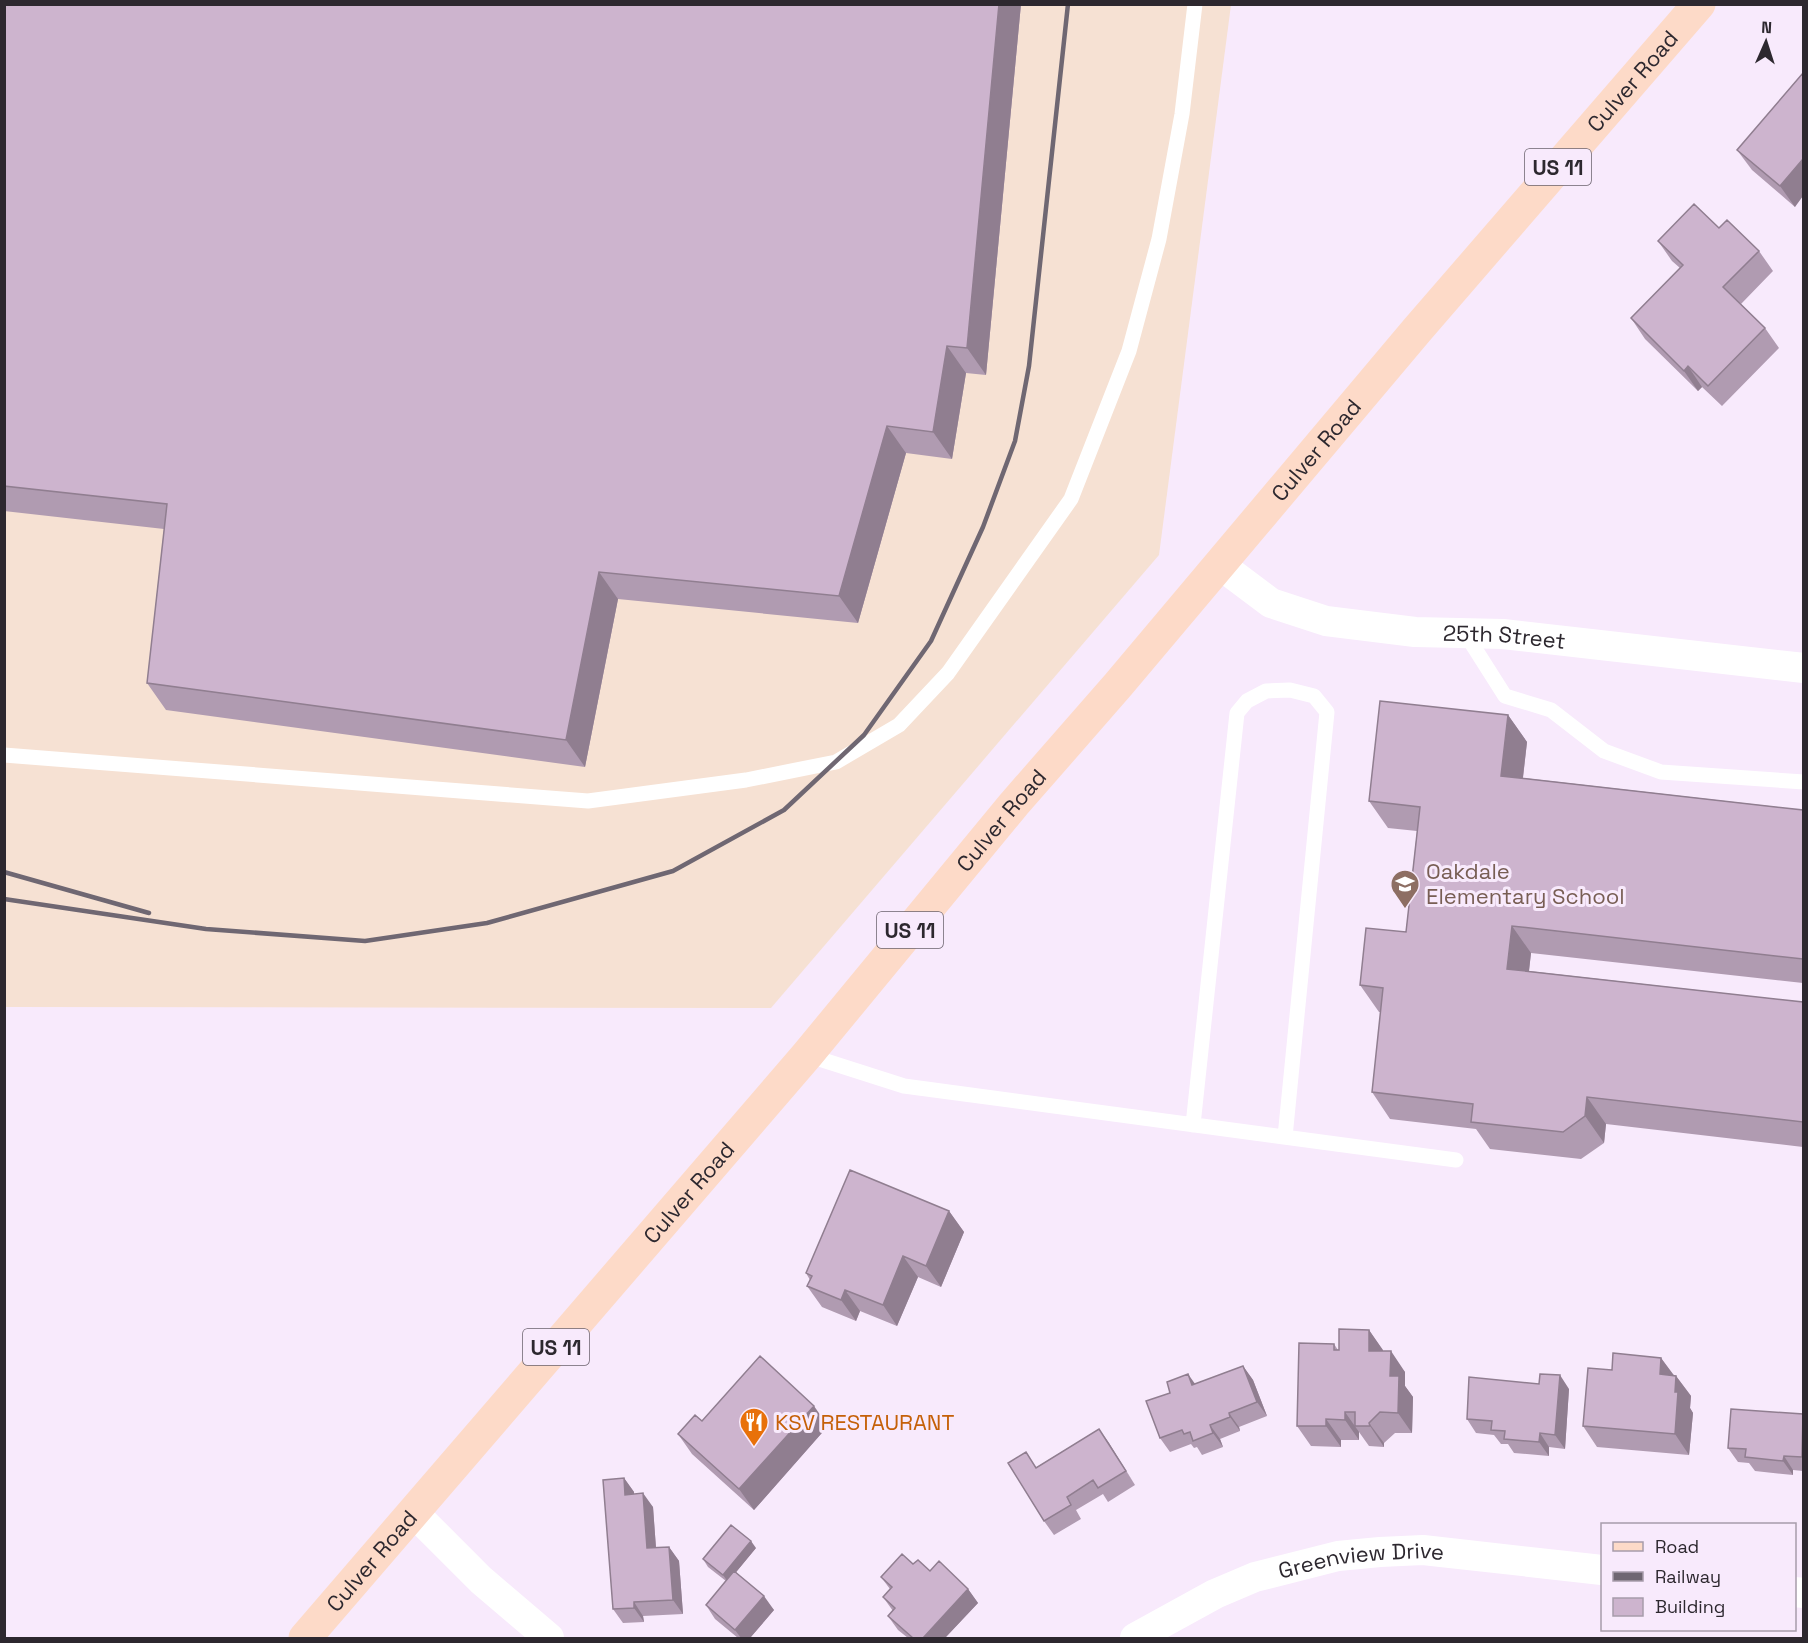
<svg xmlns="http://www.w3.org/2000/svg" width="1808" height="1643" font-family="'Space Grotesk',sans-serif">
  <style>
    .industrial { fill: #f6e1d3 }
    .lines { fill: none; stroke-linecap: round; stroke-linejoin: round }
    .service { stroke: #fff; stroke-width: 15 }
    .minor { stroke: #fff; stroke-width: 30 }
    .primary { stroke: #fddac8; stroke-width: 33 }
    .rail { stroke: #6f6772; stroke-width: 4.5 }
    .wall { fill: #b09bb1 }
    .shaded-wall { fill: #907e90 }
    .building { fill: #cdb4ce; stroke: #907e90; stroke-width: 1.5 }
    .labels { text-anchor: middle; dominant-baseline: central; stroke-width: 6; stroke-linejoin: round; paint-order: stroke }
    .shield { fill: #f8eafc; stroke: #6a626c; stroke-width: 1.5 }
    .shield-label { font-size: 21px; font-weight: bold; fill: #2d282f }
    .street-label { font-size: 22px; fill: #2d282f; stroke: #f8eafc }
    .education-label { font-size: 22px; fill: #785e54; stroke: #f8eafc; text-anchor: start }
    .food-label { font-size: 22px; fill: #c56008; stroke: #f8eafc; text-anchor: start }
  </style>
  <rect width="100%" height="100%" fill="#f8eafc"/>
  <!-- industrial -->
  <path class="industrial" d="M 5,5 L 1231,5 L 1159,555 L 771,1008 L 5,1007 Z"/>
  <g class="lines">
    <!-- service -->
    <path class="service" d="M 1465,633 L 1505,696 L 1551,710 L 1604,751 L 1661,772 L 1804,782
      M 4,755 L 588,801 L 746,780 L 836,762 L 899,725 L 948,673 L 1071,499 L 1129,351 L 1159,239 L 1182,114 L 1195,4
      M 807,1055 L 904,1086 L 1456,1160
      M 1193,1125 L 1237,713 L 1247,701 L 1266,691 L 1290,690 L 1314,696 L 1327,712 L 1285,1137"/>
    <!-- minor -->
    <g class="minor">
      <path id="s1" d="M 1219,564 L 1271,603 L 1326,621 L 1415,632 L 1503,634 L 1804,668"/>
      <path d="M 414,1513 L 481,1580 L 549,1638"/>
      <path d="M 1794,1592 L 1804,1593"/>
      <path id="s2" d="M 1135,1638 L 1215,1594 L 1255,1577 L 1338,1556 L 1380,1552 L 1423,1550 L 1602,1570"/>
    </g>
    <!-- primary -->
    <path class="primary" id="s3" d="M 305,1638 L 807,1055 L 1014,804 L 1118,685 L 1417,330 L 1699,4"/>
    <!-- rail -->
    <path class="rail" d="M 4,872 L 149,913
      M 4,899 L 206,929 L 365,941 L 487,923 L 673,871 L 784,810 L 864,735 L 931,641 L 983,527 L 1015,441 L 1029,366 L 1068,4"/>
  </g>
  <!-- wall -->
  <path class="wall" d="M 4,4 L 1021,4 L 986,375 L 966,373 L 952,459 L 906,453 L 858,623 L 618,599 L 585,767 L 166,710 L 147,683 L 164,529 L 4,511 Z
    M 1803,73 L 1795,207 L 1752,170 L 1737,150 Z
    M 1719,228 L 1759,251 L 1773,271 L 1741,304 L 1765,328 L 1779,348 L 1722,406 L 1702,387 L 1698,391 L 1645,339 L 1631,318 L 1680,268 L 1672,261 L 1658,241 Z
    M 1508,715 L 1527,742 L 1523,778 L 1803,810 L 1803,983 L 1531,953 L 1529,971 L 1803,1002 L 1803,1147 L 1606,1124 L 1604,1143 L 1581,1159 L 1490,1149 L 1476,1129 L 1390,1119 L 1372,1092 L 1381,1012 L 1379,1012 L 1360,985 L 1406,932 L 1417,831 L 1388,828 L 1369,801 Z
    M 949,1211 L 964,1232 L 941,1287 L 918,1277 L 897,1326 L 860,1311 L 856,1321 L 822,1307 L 807,1286 L 810,1280 L 806,1273 Z
    M 1369,1330 L 1383,1351 L 1405,1372 L 1405,1386 L 1413,1397 L 1412,1433 L 1395,1433 L 1384,1443 L 1384,1447 L 1369,1446 L 1359,1432 L 1359,1440 L 1341,1440 L 1341,1447 L 1311,1446 L 1297,1426 L 1334,1344 L 1338,1350 Z
    M 1661,1358 L 1673,1375 L 1676,1376 L 1691,1396 L 1690,1408 L 1693,1413 L 1689,1455 L 1597,1447 L 1583,1426 L 1612,1370 Z
    M 1243,1366 L 1253,1380 L 1267,1416 L 1239,1427 L 1240,1431 L 1220,1439 L 1223,1447 L 1202,1455 L 1197,1447 L 1194,1448 L 1191,1444 L 1170,1452 L 1160,1438 L 1195,1384 Z
    M 1569,1389 L 1565,1449 L 1549,1447 L 1549,1456 L 1514,1453 L 1508,1444 L 1501,1444 L 1494,1435 L 1476,1433 L 1467,1419 Z
    M 1803,1414 L 1803,1471 L 1793,1470 L 1793,1475 L 1755,1471 L 1749,1463 L 1738,1462 L 1728,1448 Z
    M 702,1421 L 828,1426 L 754,1510 L 692,1454 L 678,1434 Z
    M 1099,1429 L 1135,1485 L 1108,1502 L 1103,1494 L 1076,1510 L 1081,1519 L 1054,1535 L 1044,1521 L 1037,1467 Z
    M 624,1478 L 634,1492 L 634,1494 L 653,1507 L 656,1548 L 669,1547 L 679,1561 L 683,1614 L 643,1616 L 644,1622 L 623,1623 L 613,1609 Z
    M 756,1548 L 736,1572 L 774,1610 L 750,1638 L 738,1638 L 715,1619 L 706,1605 L 726,1581 L 708,1567 L 703,1559 Z
    M 913,1564 L 930,1571 L 968,1589 L 978,1603 L 945,1638 L 908,1638 L 898,1630 L 888,1616 L 893,1611 L 883,1597 L 890,1589 L 881,1577 Z"/>
  <!-- shaded-wall -->
  <path class="shaded-wall" d="M 999,4 L 1021,4 L 986,375 L 967,348 Z
    M 1803,159 L 1803,196 L 1795,207 L 1780,186 Z
    M 947,346 L 966,373 L 952,459 L 933,432 Z
    M 1688,366 L 1702,387 L 1698,391 L 1684,371 Z
    M 887,426 L 906,453 L 858,623 L 839,596 Z
    M 599,572 L 618,599 L 585,767 L 566,740 Z
    M 1508,715 L 1527,742 L 1520,802 L 1501,776 Z
    M 1512,926 L 1531,953 L 1526,996 L 1507,969 Z
    M 1587,1097 L 1606,1124 L 1604,1143 L 1585,1116 Z
    M 949,1211 L 964,1232 L 941,1287 L 926,1266 Z
    M 903,1256 L 918,1277 L 897,1326 L 883,1305 Z
    M 845,1290 L 860,1311 L 856,1321 L 841,1300 Z
    M 1369,1330 L 1383,1350 L 1383,1372 L 1369,1351 Z
    M 1391,1351 L 1405,1372 L 1405,1386 L 1413,1397 L 1412,1433 L 1398,1413 L 1390,1376 Z
    M 1661,1358 L 1676,1378 L 1660,1374 Z
    M 1243,1366 L 1253,1380 L 1267,1416 L 1257,1402 Z
    M 1188,1374 L 1198,1388 L 1192,1385 Z
    M 1560,1375 L 1569,1389 L 1565,1449 L 1555,1435 Z
    M 1676,1376 L 1691,1396 L 1690,1408 L 1693,1413 L 1689,1455 L 1675,1434 L 1675,1392 Z
    M 814,1406 L 828,1426 L 754,1510 L 739,1489 Z
    M 1345,1412 L 1359,1432 L 1359,1440 L 1345,1420 Z
    M 1229,1413 L 1239,1427 L 1240,1431 L 1230,1417 Z
    M 1326,1419 L 1341,1440 L 1341,1447 L 1326,1426 Z
    M 1369,1423 L 1384,1443 L 1384,1447 L 1370,1426 Z
    M 1210,1425 L 1220,1439 L 1223,1447 L 1213,1433 Z
    M 1099,1429 L 1109,1443 L 1135,1485 Z
    M 1540,1433 L 1549,1447 L 1549,1456 L 1539,1442 Z
    M 1784,1456 L 1793,1470 L 1793,1475 L 1783,1461 Z
    M 624,1478 L 634,1492 L 635,1509 L 625,1495 Z
    M 643,1493 L 653,1507 L 657,1562 L 647,1548 Z
    M 751,1541 L 756,1548 L 728,1582 L 723,1575 Z
    M 669,1547 L 679,1561 L 683,1614 L 673,1600 Z
    M 968,1589 L 978,1603 L 945,1638 L 923,1638 Z
    M 764,1596 L 774,1610 L 750,1638 L 741,1638 L 735,1630 Z
    M 634,1602 L 643,1616 L 644,1622 L 634,1608 Z"/>
  <!-- building -->
  <path class="building" d="M 4,4 L 999,4 L 967,348 L 947,346 L 933,432 L 887,426 L 839,596 L 599,572 L 566,740 L 147,683 L 167,504 L 4,486 Z
    M 1803,73 L 1803,159 L 1780,186 L 1737,150 Z
    M 1694,204 L 1719,228 L 1727,220 L 1759,251 L 1723,287 L 1765,328 L 1708,386 L 1688,366 L 1684,371 L 1631,318 L 1683,265 L 1658,241 Z
    M 1380,701 L 1508,715 L 1501,776 L 1803,810 L 1803,959 L 1512,926 L 1507,969 L 1803,1002 L 1803,1122 L 1587,1097 L 1585,1116 L 1563,1132 L 1471,1122 L 1473,1104 L 1372,1092 L 1383,988 L 1360,985 L 1366,928 L 1406,932 L 1420,807 L 1369,801 Z
    M 850,1170 L 949,1211 L 926,1266 L 903,1256 L 883,1305 L 845,1290 L 841,1300 L 807,1286 L 812,1276 L 806,1273 Z
    M 1339,1329 L 1369,1330 L 1369,1351 L 1391,1351 L 1390,1376 L 1399,1376 L 1398,1413 L 1380,1412 L 1369,1423 L 1370,1426 L 1355,1426 L 1355,1412 L 1345,1412 L 1345,1420 L 1326,1419 L 1326,1426 L 1297,1426 L 1299,1343 L 1334,1344 L 1334,1350 L 1339,1350 Z
    M 1613,1353 L 1661,1358 L 1660,1374 L 1676,1376 L 1675,1392 L 1678,1392 L 1675,1434 L 1583,1426 L 1588,1368 L 1612,1370 Z
    M 760,1356 L 814,1406 L 739,1489 L 678,1434 L 695,1415 L 702,1421 Z
    M 1243,1366 L 1257,1402 L 1229,1413 L 1230,1417 L 1210,1425 L 1213,1433 L 1193,1441 L 1190,1432 L 1184,1434 L 1182,1430 L 1160,1438 L 1146,1401 L 1170,1393 L 1167,1382 L 1188,1374 L 1192,1385 Z
    M 1540,1374 L 1560,1375 L 1555,1435 L 1540,1433 L 1539,1442 L 1504,1439 L 1505,1431 L 1491,1430 L 1492,1421 L 1467,1419 L 1469,1377 L 1539,1384 Z
    M 1731,1409 L 1803,1414 L 1802,1457 L 1784,1456 L 1783,1461 L 1745,1457 L 1746,1449 L 1728,1448 Z
    M 1099,1429 L 1126,1471 L 1098,1488 L 1093,1480 L 1067,1497 L 1071,1505 L 1044,1521 L 1008,1463 L 1026,1452 L 1036,1468 Z
    M 624,1478 L 625,1495 L 643,1493 L 647,1548 L 669,1547 L 673,1600 L 634,1602 L 634,1608 L 613,1609 L 603,1480 Z
    M 731,1525 L 751,1541 L 723,1575 L 703,1559 Z
    M 902,1554 L 913,1564 L 918,1560 L 930,1571 L 939,1561 L 968,1589 L 923,1638 L 913,1638 L 888,1616 L 895,1608 L 883,1597 L 892,1587 L 881,1577 Z
    M 734,1571 L 764,1596 L 735,1630 L 706,1605 Z"/>
  <!-- icons -->
  <defs>
    <g id="school-pin" transform="scale(1.5)"><path d="M0 17L-7.5 6A9.5 9.5 0 1 1 7.5 6Z" fill="#8d6e63" stroke="#f8eafc"/><path d="M0-5L7-2L0 1L-7-2ZM-4 1L0 2.5L4 1V4Q0 6-4 4Z" fill="#fff"/></g>
    <g id="restaurant-pin" transform="scale(1.5)"><path d="M0 17L-7.5 6A9.5 9.5 0 1 1 7.5 6Z" fill="#e8710a" stroke="#f8eafc"/><path d="M-5-6h1v4h1v-4h1v4h1v-4h1v5L-1.5 .5V6h-2V.5L-5-1ZM5-6V6H3V1.5H1.5Q1.5-4 5-6Z" fill="#fff"/></g>
  </defs>
  <g fill-rule="evenodd">
    <use href="#school-pin" x="1405" y="884"/>
    <use href="#restaurant-pin" x="754" y="1422"/>
  </g>
  <g class="labels">
    <!-- shield labels -->
    <g class="shield">
      <rect x="1525" y="149" width="66" height="36" rx="4.5"/>
      <rect x="877" y="912" width="66" height="36" rx="4.5"/>
      <rect x="523" y="1329" width="66" height="36" rx="4.5"/>
    </g>
    <g class="shield-label">
      <text x="1558" y="167">US 11</text>
      <text x="910" y="930">US 11</text>
      <text x="556" y="1347">US 11</text>
    </g>
    <!-- street labels -->
    <g class="street-label">
      <text stroke="none"><textPath href="#s3" startOffset="2046">Culver Road</textPath></text>
      <text stroke="none"><textPath href="#s3" startOffset="1560">Culver Road</textPath></text>
      <text stroke="none"><textPath href="#s1" startOffset="302">25th Street</textPath></text>
      <text stroke="none"><textPath href="#s3" startOffset="1074">Culver Road</textPath></text>
      <text stroke="none"><textPath href="#s3" startOffset="588">Culver Road</textPath></text>
      <text stroke="none"><textPath href="#s3" startOffset="102">Culver Road</textPath></text>
      <text stroke="none"><textPath href="#s2" startOffset="243">Greenview Drive</textPath></text>
    </g>
    <!-- education labels -->
    <g class="education-label">
      <text x="1426" y="871">Oakdale<tspan x="1426" dy="25">Elementary School</tspan></text>
    </g>
    <!-- food labels -->
    <g class="food-label">
      <text x="775" y="1422">KSV RESTAURANT</text>
    </g>
  </g>
  <!-- border -->
  <rect width="1808" height="1643" fill="none" stroke="#2d282f" stroke-width="12"/>
  <!-- legend -->
  <rect x="1601" y="1523" width="195" height="108" fill="#f8eafc" stroke="#a79caa" stroke-width="1.5"/>
  <rect x="1613" y="1542" width="30" height="9" fill="#fddac8" stroke="#a79caa" stroke-width="1.5"/>
  <text x="1655" y="1553" font-size="18" fill="#2d282f">Road</text>
  <rect x="1613" y="1572" width="30" height="9" fill="#6f6772" stroke="#a79caa" stroke-width="1.5"/>
  <text x="1655" y="1583" font-size="18" fill="#2d282f">Railway</text>
  <rect x="1613" y="1598" width="30" height="18" fill="#cdb4ce" stroke="#a79caa" stroke-width="1.5"/>
  <text x="1655" y="1613" font-size="18" fill="#2d282f">Building</text>
  <!-- north arrow -->
  <g transform="translate(1766 42) rotate(3)" stroke="#f8eafc" stroke-width="4.5" paint-order="stroke">
  <path d="M0-4.5L10 22L0 15L-10 22Z" fill="#2d282f"/>
  <text y="-9" font-size="16" font-weight="bold" text-anchor="middle" fill="#2d282f">N</text>
  </g>
</svg>
